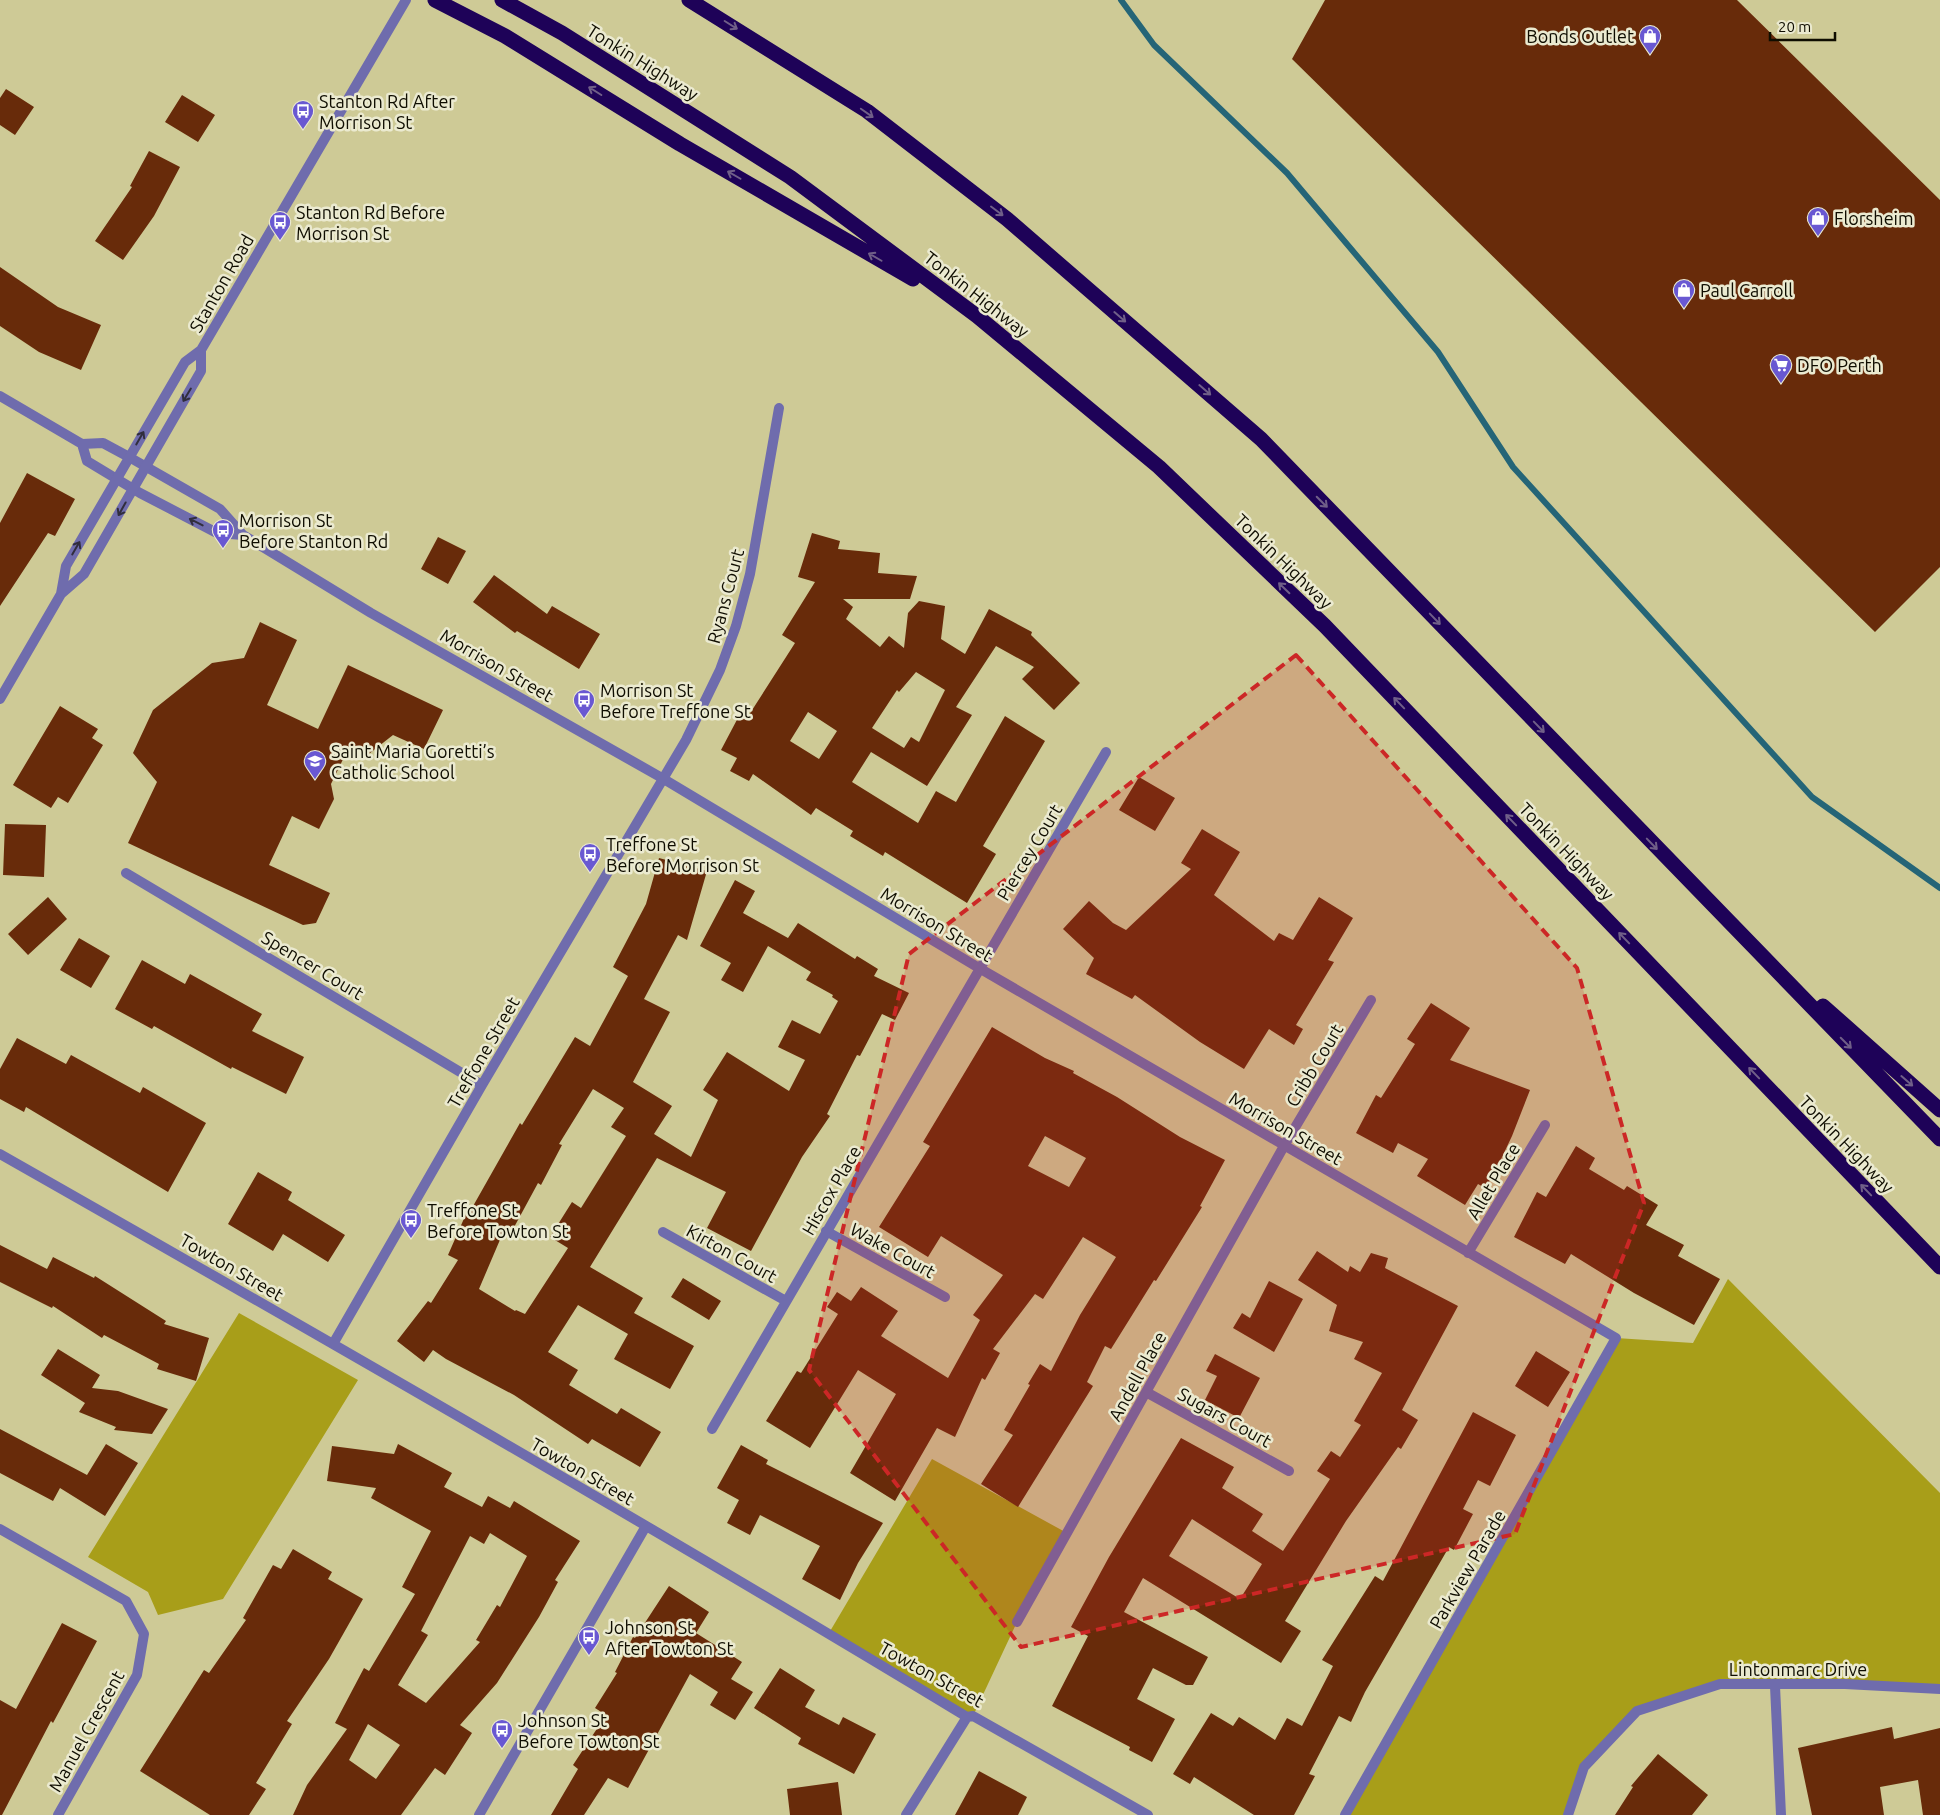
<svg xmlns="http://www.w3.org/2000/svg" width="1940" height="1815" font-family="Ubuntu,sans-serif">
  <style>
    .green { fill: #a89e19 }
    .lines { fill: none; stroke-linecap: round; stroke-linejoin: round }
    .stream { stroke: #256577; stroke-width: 6 }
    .building { fill: #682b0a; fill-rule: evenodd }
    .minor { stroke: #6f6cad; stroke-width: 10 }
    .tertiary { stroke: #6f6cad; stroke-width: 10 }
    .motorway { stroke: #1e0258; stroke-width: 15 }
    .oneway { stroke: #705f88 }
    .oneway2 { stroke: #312e3d }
    .marked { fill: #cc2726; fill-opacity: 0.2; stroke: #cc2726; stroke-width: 4; stroke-dasharray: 10 6; stroke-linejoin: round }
    .labels { text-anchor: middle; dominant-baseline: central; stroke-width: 5; stroke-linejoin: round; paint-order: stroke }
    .poi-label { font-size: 18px; fill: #0f0d00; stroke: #ebead0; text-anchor: start }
    .street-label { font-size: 18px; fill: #0f0d00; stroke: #ebead0 }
  </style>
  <rect width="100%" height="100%" fill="#ceca96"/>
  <!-- green -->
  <path class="green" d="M 1728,1279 L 1940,1493 L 1940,1689 L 1720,1684 L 1637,1711 L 1584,1767 L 1568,1815 L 1345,1815 L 1616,1338 L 1693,1343 Z
    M 239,1313 L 358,1380 L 223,1599 L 158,1615 L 148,1592 L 88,1557 Z
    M 932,1459 L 1067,1533 L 1017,1622 L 973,1716 L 829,1633 Z"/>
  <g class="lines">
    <!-- stream -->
    <path class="stream" d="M 1121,0 L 1154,45 L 1287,173 L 1438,352 L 1513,467 L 1812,797 L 1940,888"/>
  </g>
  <!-- building -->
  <path class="building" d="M 1325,0 L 1737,0 L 1940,200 L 1940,567 L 1875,632 L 1292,59 Z
    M 6,89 L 34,107 L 15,135 L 0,125 L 0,98 Z
    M 182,95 L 215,115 L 198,142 L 165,122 Z
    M 149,151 L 180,167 L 154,216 L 123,260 L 95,241 L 132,187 L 130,186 Z
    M 0,267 L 58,307 L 101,325 L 81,370 L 39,352 L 0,326 Z
    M 27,473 L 75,499 L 55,536 L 48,533 L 0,606 L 0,523 Z
    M 812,533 L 840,541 L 838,549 L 880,553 L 878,573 L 917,576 L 910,599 L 843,599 L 853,607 L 846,619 L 880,647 L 889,636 L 904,648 L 908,613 L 919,601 L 945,606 L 941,639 L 965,654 L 989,609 L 1032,632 L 1031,635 L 1080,683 L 1054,710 L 1022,679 L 1034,667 L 996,646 L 956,707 L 972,715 L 927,786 L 871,752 L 852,782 L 918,823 L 936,791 L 956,802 L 1005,716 L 1045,741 L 983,846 L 996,854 L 967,903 L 885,852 L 883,856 L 850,836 L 853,831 L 816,808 L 811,815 L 753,774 L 749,781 L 730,771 L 737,758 L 721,750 L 740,714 L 747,718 L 795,643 L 782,635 L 815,582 L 798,577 ZM 916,672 L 945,690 L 919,742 L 911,737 L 904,748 L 872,728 L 897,690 L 899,692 ZM 808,712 L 837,731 L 819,759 L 790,741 Z
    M 438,537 L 466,551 L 448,584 L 421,569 Z
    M 494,575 L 547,614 L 552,606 L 600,634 L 579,669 L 517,631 L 515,633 L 473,602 Z
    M 260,622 L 297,640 L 267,705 L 318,729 L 348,665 L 443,710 L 424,749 L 393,735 L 365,757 L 348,749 L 331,784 L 334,799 L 319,829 L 292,816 L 269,865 L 330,893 L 316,923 L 303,925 L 128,843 L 157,782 L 133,753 L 153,710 L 212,663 L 244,658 Z
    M 60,706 L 98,729 L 92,738 L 103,745 L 68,803 L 58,797 L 51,808 L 13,785 Z
    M 1139,777 L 1175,798 L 1155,831 L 1119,810 Z
    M 5,824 L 46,825 L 44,877 L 3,875 Z
    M 1202,829 L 1240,852 L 1214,895 L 1274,941 L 1279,933 L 1293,940 L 1319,897 L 1353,918 L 1328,960 L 1334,962 L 1296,1025 L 1303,1029 L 1294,1045 L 1269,1029 L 1244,1069 L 1200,1042 L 1135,995 L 1132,999 L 1086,974 L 1094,958 L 1063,929 L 1089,901 L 1113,923 L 1126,930 L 1191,869 L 1181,863 Z
    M 659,858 L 707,871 L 687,940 L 678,935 L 644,999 L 670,1012 L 633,1082 L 672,1106 L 654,1134 L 691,1157 L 718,1100 L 703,1090 L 727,1052 L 789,1091 L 805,1060 L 778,1047 L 792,1020 L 820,1034 L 838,1001 L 832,997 L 833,995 L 806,980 L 811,972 L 768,946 L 743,992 L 721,980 L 731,963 L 700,946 L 735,880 L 755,891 L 743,913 L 788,938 L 798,923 L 855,959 L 857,956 L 878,969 L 874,976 L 909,993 L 895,1020 L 882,1014 L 860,1056 L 857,1055 L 827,1114 L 830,1116 L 802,1157 L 751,1251 L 707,1228 L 726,1192 L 657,1158 L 590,1267 L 643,1298 L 634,1313 L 694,1346 L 670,1389 L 614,1359 L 628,1334 L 578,1305 L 548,1352 L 578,1370 L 569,1385 L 617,1414 L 621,1408 L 661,1432 L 640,1467 L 592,1439 L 588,1444 L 514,1395 L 446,1359 L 433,1350 L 424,1362 L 397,1341 L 428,1301 L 431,1303 L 458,1260 L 448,1255 L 466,1214 L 468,1215 L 520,1123 L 522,1125 L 575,1037 L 590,1046 L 628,976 L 613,967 L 646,904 ZM 593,1089 L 624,1108 L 611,1127 L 626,1136 L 581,1208 L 572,1202 L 550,1237 L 568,1248 L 525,1314 L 516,1310 L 515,1311 L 479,1289 L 505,1228 L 512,1231 L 538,1183 L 541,1185 L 562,1145 L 559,1144 Z
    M 48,897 L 67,919 L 28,955 L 8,934 Z
    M 79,938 L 110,956 L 91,988 L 60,970 Z
    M 142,960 L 185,984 L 190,974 L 262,1014 L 252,1031 L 304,1057 L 286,1094 L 232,1067 L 231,1069 L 154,1026 L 152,1029 L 115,1009 Z
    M 1431,1003 L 1470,1028 L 1450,1060 L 1530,1090 L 1512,1136 L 1494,1174 L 1485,1188 L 1478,1184 L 1465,1205 L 1417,1176 L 1428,1159 L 1398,1143 L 1393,1153 L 1356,1133 L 1376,1095 L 1381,1098 L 1415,1044 L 1407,1039 Z
    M 992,1027 L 1045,1058 L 1074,1071 L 1073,1073 L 1117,1097 L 1180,1137 L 1225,1160 L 1200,1206 L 1202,1207 L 1156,1281 L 1154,1280 L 1111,1349 L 1105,1346 L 1087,1382 L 1093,1386 L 1018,1507 L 981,1484 L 1013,1435 L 1004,1430 L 1030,1385 L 1028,1384 L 1040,1364 L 1051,1371 L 1080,1315 L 1116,1257 L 1083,1237 L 1043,1299 L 1035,1294 L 993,1349 L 1000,1353 L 985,1380 L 982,1378 L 955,1437 L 937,1428 L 895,1501 L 850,1473 L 896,1394 L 858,1370 L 810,1448 L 766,1421 L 797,1371 L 801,1373 L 838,1314 L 827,1307 L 837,1292 L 851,1301 L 861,1287 L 898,1311 L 881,1336 L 948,1378 L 980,1320 L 973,1315 L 1003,1275 L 941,1236 L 928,1257 L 879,1227 L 930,1146 L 923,1142 ZM 1045,1136 L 1086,1158 L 1069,1187 L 1028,1166 Z
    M 17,1038 L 66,1064 L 71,1055 L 140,1093 L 143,1087 L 206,1123 L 168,1192 L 26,1107 L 24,1112 L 0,1099 L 0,1069 Z
    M 1576,1146 L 1595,1158 L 1589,1169 L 1624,1190 L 1627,1186 L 1658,1205 L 1646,1225 L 1684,1245 L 1678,1256 L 1720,1279 L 1694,1325 L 1634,1293 L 1571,1254 L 1565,1264 L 1514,1237 L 1537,1192 L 1546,1197 Z
    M 258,1172 L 292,1192 L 288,1200 L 345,1235 L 328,1262 L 283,1234 L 273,1251 L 228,1224 Z
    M 0,1245 L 47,1269 L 53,1257 L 94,1278 L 95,1276 L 166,1321 L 164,1324 L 209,1338 L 196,1381 L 157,1369 L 159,1364 L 104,1335 L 102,1338 L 53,1306 L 52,1308 L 0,1282 Z
    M 1317,1251 L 1348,1272 L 1350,1266 L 1360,1272 L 1371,1253 L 1388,1258 L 1385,1268 L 1458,1306 L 1402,1410 L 1418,1420 L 1401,1449 L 1398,1447 L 1346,1521 L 1285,1621 L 1301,1631 L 1281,1663 L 1143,1578 L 1124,1612 L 1208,1657 L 1193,1685 L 1186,1685 L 1153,1668 L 1137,1699 L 1175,1719 L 1152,1762 L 1129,1750 L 1130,1747 L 1052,1706 L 1088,1636 L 1071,1627 L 1109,1557 L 1181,1438 L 1234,1467 L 1222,1488 L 1263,1514 L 1252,1531 L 1283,1551 L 1330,1479 L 1317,1471 L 1331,1451 L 1340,1457 L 1361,1425 L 1354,1421 L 1382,1373 L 1354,1359 L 1363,1342 L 1329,1331 L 1337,1305 L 1298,1280 ZM 1192,1519 L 1262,1564 L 1240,1599 L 1169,1556 Z
    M 683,1278 L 721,1301 L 709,1320 L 671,1297 Z
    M 1269,1281 L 1303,1299 L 1274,1352 L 1233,1328 L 1242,1313 L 1250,1318 Z
    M 58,1349 L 100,1375 L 92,1388 L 118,1391 L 168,1409 L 152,1434 L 114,1430 L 116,1427 L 79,1412 L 85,1403 L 41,1375 Z
    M 1536,1351 L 1570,1372 L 1548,1407 L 1515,1386 Z
    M 1215,1354 L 1260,1378 L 1239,1418 L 1205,1400 L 1217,1376 L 1206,1371 Z
    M 1473,1412 L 1516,1435 L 1490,1486 L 1478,1480 L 1463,1509 L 1473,1514 L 1454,1550 L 1449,1547 L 1365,1692 L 1351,1722 L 1339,1716 L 1309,1774 L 1315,1776 L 1294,1815 L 1254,1815 L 1194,1777 L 1190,1784 L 1173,1774 L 1211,1713 L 1233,1726 L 1239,1717 L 1275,1740 L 1287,1718 L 1302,1726 L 1333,1666 L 1322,1660 L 1375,1576 L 1383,1581 Z
    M 0,1429 L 87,1475 L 106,1444 L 138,1463 L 105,1516 L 60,1488 L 53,1501 L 0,1473 Z
    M 398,1444 L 452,1473 L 444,1487 L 482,1507 L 488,1496 L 510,1508 L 514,1501 L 580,1541 L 555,1580 L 558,1582 L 539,1617 L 497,1683 L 460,1725 L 472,1733 L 445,1775 L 435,1768 L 401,1815 L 293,1815 L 307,1785 L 347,1729 L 335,1723 L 364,1668 L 369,1671 L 415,1594 L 402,1587 L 431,1531 L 371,1498 L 376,1488 L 327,1481 L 332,1446 L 394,1454 ZM 490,1533 L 527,1556 L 500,1607 L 497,1605 L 476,1640 L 480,1642 L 426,1703 L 398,1685 L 428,1635 L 421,1631 L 470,1536 L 484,1544 ZM 368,1724 L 400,1745 L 376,1779 L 349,1760 Z
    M 741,1445 L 768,1460 L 766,1464 L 883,1523 L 858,1563 L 840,1600 L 802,1579 L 820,1546 L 760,1515 L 750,1535 L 727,1523 L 739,1500 L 717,1488 Z
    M 293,1549 L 332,1572 L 328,1579 L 363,1599 L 329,1659 L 287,1721 L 292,1724 L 256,1783 L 266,1789 L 249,1815 L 210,1815 L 140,1771 L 204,1670 L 209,1673 L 246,1620 L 243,1618 L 273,1565 L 281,1569 Z
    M 669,1586 L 709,1612 L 696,1633 L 742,1662 L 731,1679 L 753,1692 L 735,1720 L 710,1705 L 718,1692 L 690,1674 L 628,1788 L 608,1778 L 584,1815 L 551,1815 L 578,1769 L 573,1765 L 606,1715 L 595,1708 L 617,1673 L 615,1672 L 633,1637 L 635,1638 Z
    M 62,1623 L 97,1641 L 53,1723 L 51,1721 L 2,1815 L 0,1815 L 0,1700 L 16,1709 Z
    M 780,1668 L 815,1690 L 805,1707 L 839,1725 L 843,1717 L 876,1734 L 854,1774 L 798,1744 L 801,1738 L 754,1708 Z
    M 1892,1727 L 1894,1739 L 1940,1728 L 1940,1815 L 1923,1815 L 1918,1780 L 1880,1787 L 1884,1815 L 1812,1815 L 1798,1748 Z
    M 1658,1754 L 1708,1795 L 1692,1815 L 1615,1815 L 1633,1787 L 1631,1786 Z
    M 979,1771 L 1027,1797 L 1018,1815 L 955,1815 Z
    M 838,1782 L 842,1815 L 790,1815 L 787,1789 Z"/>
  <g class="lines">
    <!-- minor -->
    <path class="minor" d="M 0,396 L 82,444 L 103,443 L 129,457 L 220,509 L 243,535 L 371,613 L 662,778 L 979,968 L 1616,1338 L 1345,1815
      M 82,444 L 87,461 L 140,493 L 217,533 L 243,535
      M 126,873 L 482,1085
      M 0,1154 C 324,1338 648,1524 967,1717 L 973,1716 L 1148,1815
      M 826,1231 L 945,1297
      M 663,1232 L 786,1301
      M 1468,1253 L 1545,1125
      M 333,1344 L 482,1085 L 686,740 L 720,670 L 736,626 L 750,574 L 779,408
      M 1146,1392 L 1289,1471
      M 712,1429 L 1106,752
      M 0,1529 L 126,1601 L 144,1634 L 137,1675 L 58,1815
      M 1017,1622 L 1284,1146 L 1371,1000
      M 1775,1686 L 1781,1815
      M 479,1815 L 646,1526
      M 906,1815 L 967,1717
      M 1568,1815 L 1584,1767 L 1637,1711 L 1720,1684 L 1845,1684 L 1940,1689"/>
    <!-- tertiary -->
    <path class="tertiary" d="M 61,594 L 84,574 L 201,371 L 201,350
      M 0,699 L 61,594 L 66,566 L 185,362 L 201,350 L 406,0"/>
    <!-- motorway -->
    <path class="motorway" d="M 435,0 L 505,36 L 680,144 L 913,279
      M 502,0 L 562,33 L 790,177 L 977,316 L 1159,467 L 1325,626 L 1940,1267
      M 689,0 L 867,111 L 1007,219 L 1261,439 L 1940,1139
      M 1823,1006 L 1940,1110"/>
  </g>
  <!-- one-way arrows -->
  <defs><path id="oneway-shaft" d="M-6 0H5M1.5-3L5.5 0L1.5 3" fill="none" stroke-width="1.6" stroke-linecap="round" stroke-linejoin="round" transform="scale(1.25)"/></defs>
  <g class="oneway">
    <use href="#oneway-shaft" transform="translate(731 25) rotate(32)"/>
    <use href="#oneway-shaft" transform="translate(595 91) rotate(-148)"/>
    <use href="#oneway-shaft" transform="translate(867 113) rotate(35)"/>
    <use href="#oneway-shaft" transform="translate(734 175) rotate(-150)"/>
    <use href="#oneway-shaft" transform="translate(997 211) rotate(37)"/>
    <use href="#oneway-shaft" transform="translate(875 257) rotate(-150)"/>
    <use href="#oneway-shaft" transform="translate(1120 317) rotate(41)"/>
    <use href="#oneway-shaft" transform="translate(1205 390) rotate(41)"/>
    <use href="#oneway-shaft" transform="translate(1322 502) rotate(45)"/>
    <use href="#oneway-shaft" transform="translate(1284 588) rotate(-136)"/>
    <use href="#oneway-shaft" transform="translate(1435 619) rotate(46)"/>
    <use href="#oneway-shaft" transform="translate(1399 703) rotate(-134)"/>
    <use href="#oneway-shaft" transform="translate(1539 727) rotate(46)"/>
    <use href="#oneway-shaft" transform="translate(1511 820) rotate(-134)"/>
    <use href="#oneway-shaft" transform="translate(1652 844) rotate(46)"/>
    <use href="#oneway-shaft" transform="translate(1624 938) rotate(-134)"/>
    <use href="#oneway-shaft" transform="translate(1846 1043) rotate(45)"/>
    <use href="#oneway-shaft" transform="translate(1754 1073) rotate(-134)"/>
    <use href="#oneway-shaft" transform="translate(1907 1081) rotate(41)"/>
    <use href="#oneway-shaft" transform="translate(1866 1190) rotate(-134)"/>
  </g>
  <g class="oneway2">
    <use href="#oneway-shaft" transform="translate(187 395) rotate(121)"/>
    <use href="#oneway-shaft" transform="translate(140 438) rotate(-60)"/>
    <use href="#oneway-shaft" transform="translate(122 509) rotate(119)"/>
    <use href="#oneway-shaft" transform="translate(196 522) rotate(-153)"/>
    <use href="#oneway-shaft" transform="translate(76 548) rotate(-60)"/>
  </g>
  <!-- marked area -->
  <path class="marked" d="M 1296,655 L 1577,968 L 1644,1203 L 1515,1534 L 1021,1647 L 809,1370 L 909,954 Z"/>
  <!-- icons -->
  <defs>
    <g id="shop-pin" transform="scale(1.125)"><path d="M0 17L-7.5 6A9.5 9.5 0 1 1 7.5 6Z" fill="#6958d2" stroke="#ebead0"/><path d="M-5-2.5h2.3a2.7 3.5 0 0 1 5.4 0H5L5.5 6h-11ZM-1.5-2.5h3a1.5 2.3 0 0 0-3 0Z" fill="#fff"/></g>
    <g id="bus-pin" transform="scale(1.125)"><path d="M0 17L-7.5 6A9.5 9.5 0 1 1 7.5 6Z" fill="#6958d2" stroke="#ebead0"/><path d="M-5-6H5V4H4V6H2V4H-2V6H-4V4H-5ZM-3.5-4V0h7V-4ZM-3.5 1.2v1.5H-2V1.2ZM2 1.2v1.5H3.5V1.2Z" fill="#fff"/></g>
    <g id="supermarket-pin" transform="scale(1.125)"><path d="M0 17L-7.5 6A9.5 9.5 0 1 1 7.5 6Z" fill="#6958d2" stroke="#ebead0"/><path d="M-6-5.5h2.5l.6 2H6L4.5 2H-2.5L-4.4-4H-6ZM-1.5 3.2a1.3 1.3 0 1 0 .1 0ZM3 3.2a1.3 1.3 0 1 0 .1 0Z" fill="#fff"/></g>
    <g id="school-pin" transform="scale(1.125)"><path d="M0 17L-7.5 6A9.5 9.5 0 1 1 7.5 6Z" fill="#6958d2" stroke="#ebead0"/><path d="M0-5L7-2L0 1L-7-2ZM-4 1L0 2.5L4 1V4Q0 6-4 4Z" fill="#fff"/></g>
  </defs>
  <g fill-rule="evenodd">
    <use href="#shop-pin" x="1650" y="36"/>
    <use href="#bus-pin" x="303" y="111"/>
    <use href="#shop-pin" x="1818" y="218"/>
    <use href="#bus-pin" x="280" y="222"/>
    <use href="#shop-pin" x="1684" y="290"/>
    <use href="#supermarket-pin" x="1781" y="365"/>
    <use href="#bus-pin" x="223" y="530"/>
    <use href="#bus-pin" x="584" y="700"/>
    <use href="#school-pin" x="315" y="761"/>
    <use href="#bus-pin" x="590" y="854"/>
    <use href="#bus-pin" x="411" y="1220"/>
    <use href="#bus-pin" x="589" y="1637"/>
    <use href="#bus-pin" x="502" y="1730"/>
  </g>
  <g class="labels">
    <!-- poi labels -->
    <g class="poi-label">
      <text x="1634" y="36" text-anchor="end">Bonds Outlet</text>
      <text x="319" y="101">Stanton Rd After<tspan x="319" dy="21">Morrison St</tspan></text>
      <text x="296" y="212">Stanton Rd Before<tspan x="296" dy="21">Morrison St</tspan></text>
      <text x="1834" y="218">Florsheim</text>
      <text x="1700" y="290">Paul Carroll</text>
      <text x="1797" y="365">DFO Perth</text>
      <text x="239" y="520">Morrison St<tspan x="239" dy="21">Before Stanton Rd</tspan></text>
      <text x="600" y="690">Morrison St<tspan x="600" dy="21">Before Treffone St</tspan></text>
      <text x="331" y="751">Saint Maria Goretti’s<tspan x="331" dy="21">Catholic School</tspan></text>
      <text x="606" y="844">Treffone St<tspan x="606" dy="21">Before Morrison St</tspan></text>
      <text x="427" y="1210">Treffone St<tspan x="427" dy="21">Before Towton St</tspan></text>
      <text x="605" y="1627">Johnson St<tspan x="605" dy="21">After Towton St</tspan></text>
      <text x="518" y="1720">Johnson St<tspan x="518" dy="21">Before Towton St</tspan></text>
    </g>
    <!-- street labels -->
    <g class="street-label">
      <text transform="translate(643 62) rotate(32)">Tonkin Highway</text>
      <text transform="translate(221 283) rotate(-60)">Stanton Road</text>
      <text transform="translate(977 294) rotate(38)">Tonkin Highway</text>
      <text transform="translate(1284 561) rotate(44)">Tonkin Highway</text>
      <text transform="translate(725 596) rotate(-75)">Ryans Court</text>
      <text transform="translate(497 665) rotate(30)">Morrison Street</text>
      <text transform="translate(1567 851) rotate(46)">Tonkin Highway</text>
      <text transform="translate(1029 852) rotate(-59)">Piercey Court</text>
      <text transform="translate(937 924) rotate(31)">Morrison Street</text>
      <text transform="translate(313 965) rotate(31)">Spencer Court</text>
      <text transform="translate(483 1052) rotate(-60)">Treffone Street</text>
      <text transform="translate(1314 1065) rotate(-59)">Cribb Court</text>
      <text transform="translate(1286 1128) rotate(30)">Morrison Street</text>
      <text transform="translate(1847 1144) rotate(46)">Tonkin Highway</text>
      <text transform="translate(1493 1181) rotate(-59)">Allet Place</text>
      <text transform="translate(831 1190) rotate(-60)">Hiscox Place</text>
      <text transform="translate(893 1250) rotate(29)">Wake Court</text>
      <text transform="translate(732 1253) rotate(29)">Kirton Court</text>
      <text transform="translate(232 1267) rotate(30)">Towton Street</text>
      <text transform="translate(1137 1376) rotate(-61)">Andell Place</text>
      <text transform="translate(1225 1417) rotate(29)">Sugars Court</text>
      <text transform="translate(583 1471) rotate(30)">Towton Street</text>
      <text transform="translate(1467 1569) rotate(-60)">Parkview Parade</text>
      <text x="1798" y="1669">Lintonmarc Drive</text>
      <text transform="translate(932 1674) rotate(29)">Towton Street</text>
      <text transform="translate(86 1731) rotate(-61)">Manuel Crescent</text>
    </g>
  </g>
  <!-- scale -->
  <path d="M1770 32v8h65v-8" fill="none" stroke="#0f0d00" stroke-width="2.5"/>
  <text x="1778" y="32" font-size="15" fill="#0f0d00" stroke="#ebead0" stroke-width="4" paint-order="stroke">20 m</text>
</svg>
